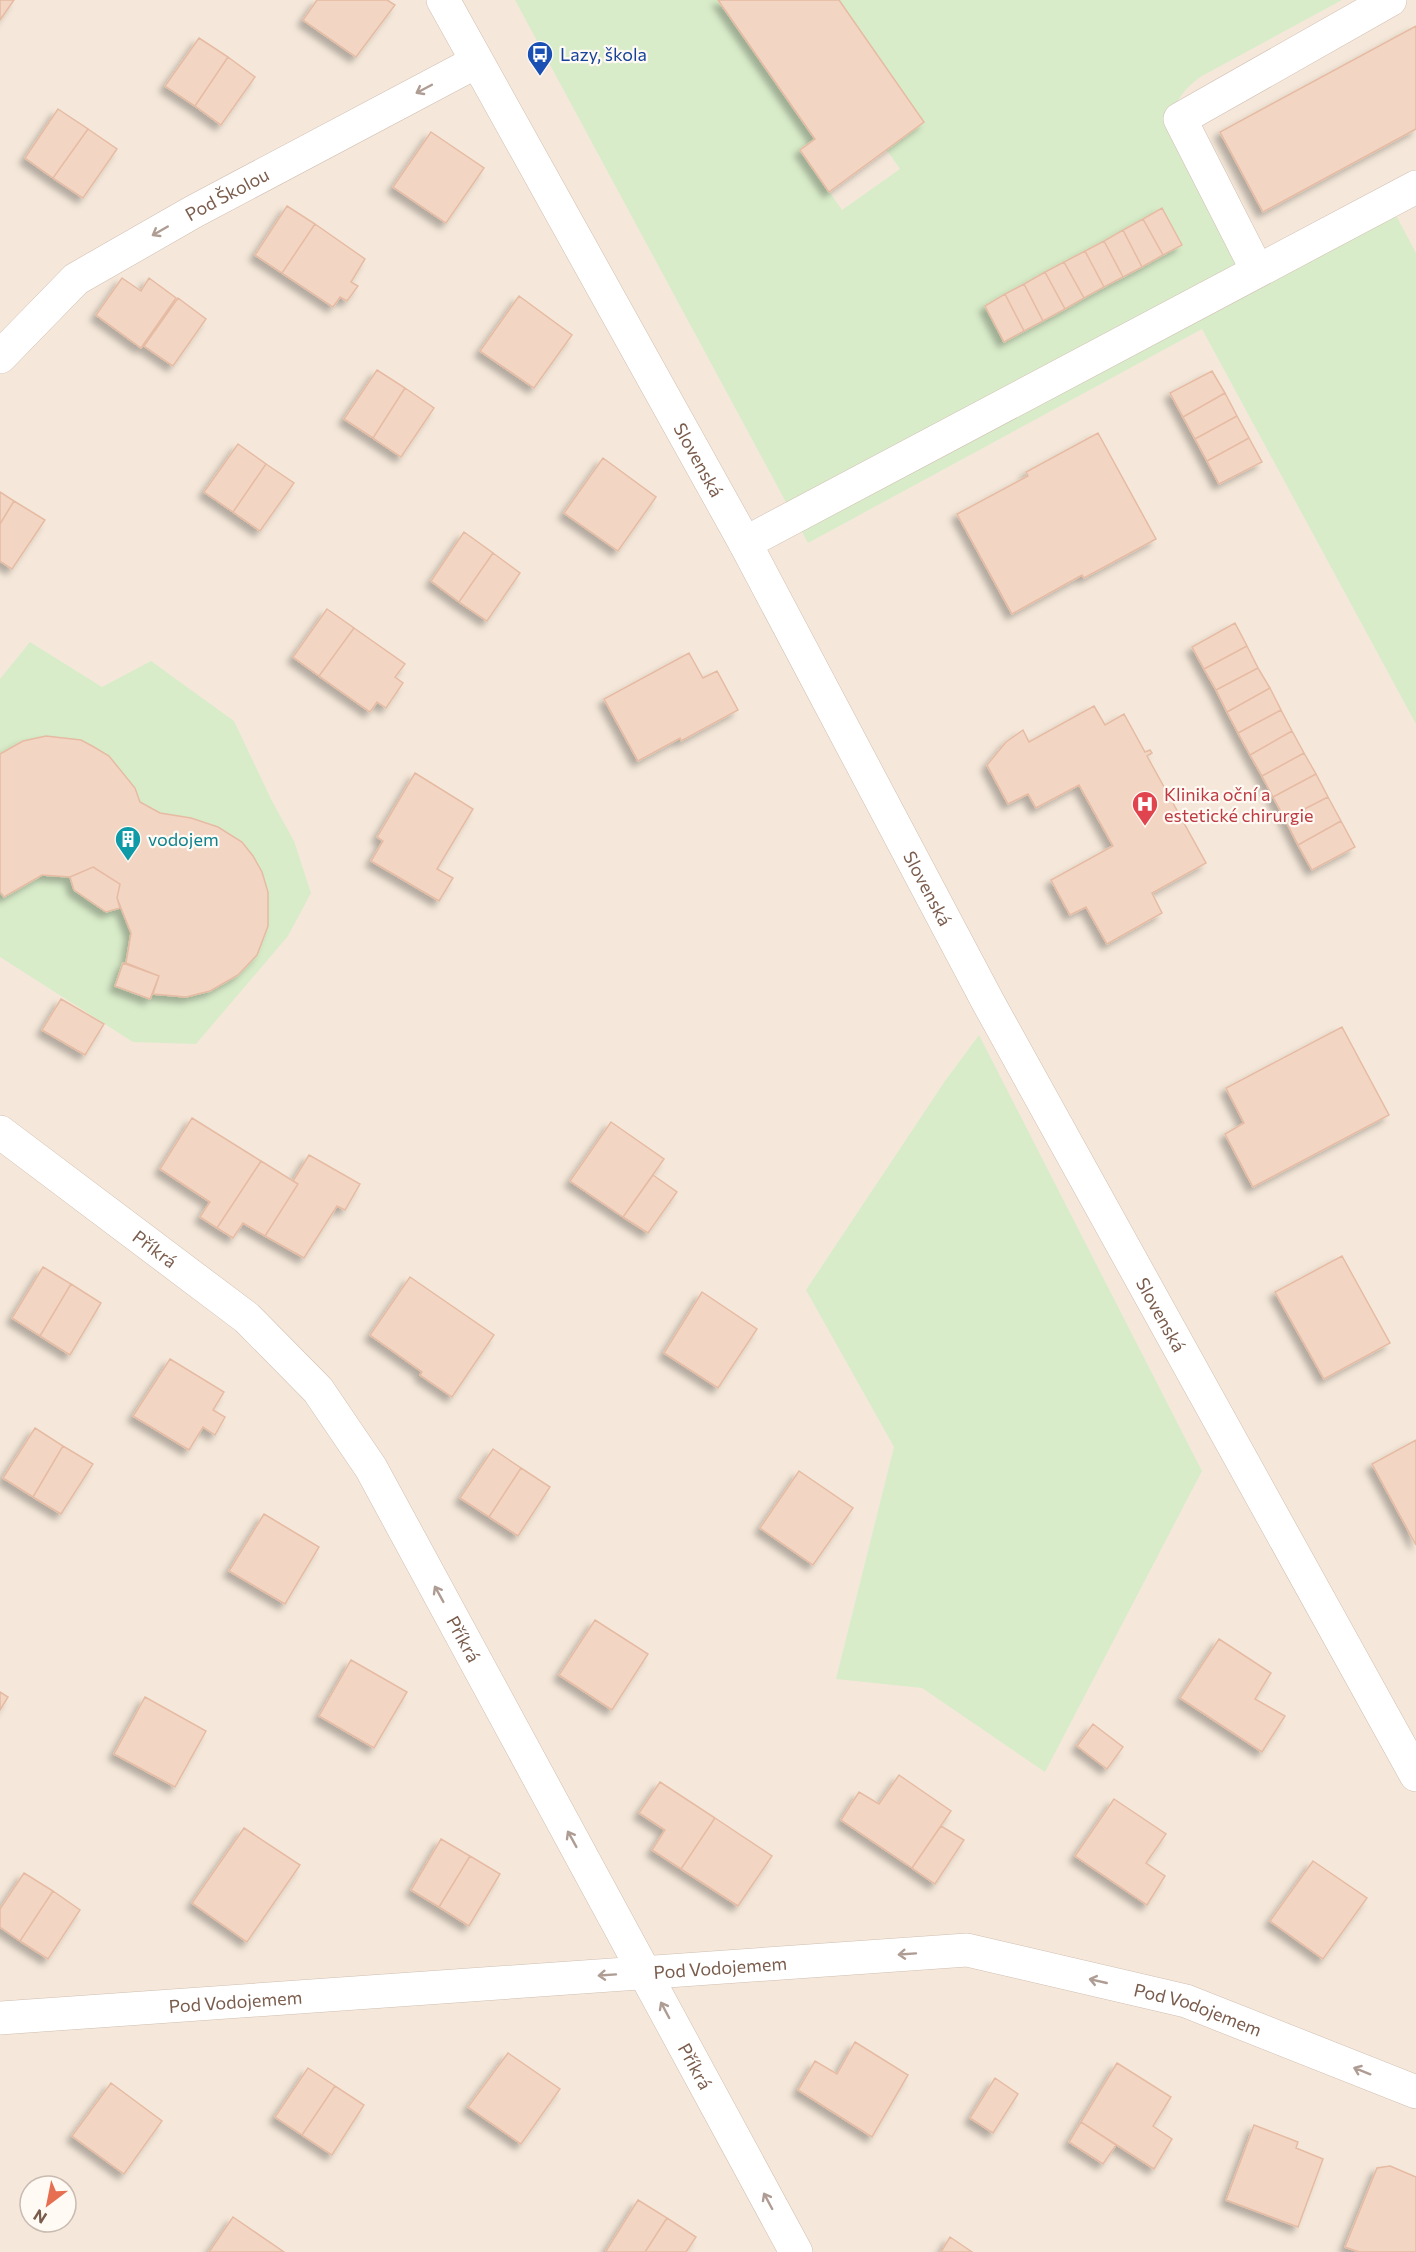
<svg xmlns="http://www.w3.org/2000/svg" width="1416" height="2252" font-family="Commissioner,sans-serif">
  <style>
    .residential { fill: #f5e8da; fill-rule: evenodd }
    .green { fill: #d8ecc9 }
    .building { fill: #f3d5c3; stroke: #e6bba3; stroke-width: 1.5; filter: url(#shadow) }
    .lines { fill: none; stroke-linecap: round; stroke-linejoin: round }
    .minor-casing { stroke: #d1beb0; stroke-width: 34 }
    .minor { stroke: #fff; stroke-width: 33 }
    .oneway { stroke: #af9d94 }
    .labels { text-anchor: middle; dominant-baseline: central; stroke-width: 4.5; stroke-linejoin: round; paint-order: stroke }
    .transit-label { font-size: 18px; fill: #164399; stroke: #fffaf3; text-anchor: start }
    .street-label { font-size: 18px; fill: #7a5c4d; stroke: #fffaf3 }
    .health-label { font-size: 18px; fill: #be3a42; stroke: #fffaf3; text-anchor: start }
    .culture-label { font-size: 18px; fill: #0d838f; stroke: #fffaf3; text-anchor: start }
  </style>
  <defs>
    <filter id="shadow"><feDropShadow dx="-5.5" dy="5.5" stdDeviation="3" flood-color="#0004"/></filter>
  </defs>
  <rect width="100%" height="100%" fill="#fdf6ec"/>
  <!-- residential -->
  <path class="residential" d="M 0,0 L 1416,0 L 1416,2252 L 0,2252 ZM 30,2186 L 66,2186 L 66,2222 L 30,2222 Z"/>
  <!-- green -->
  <path class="green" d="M 515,0 L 718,0 L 815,139 L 800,150 L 842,210 L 900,169 L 886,149 L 839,0 L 1342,0 L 1202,76 C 1189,85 1181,93 1175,107 L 1254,258 L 1381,219 L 1397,217 L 1416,253 L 1416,724 L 1202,329 L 808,543 Z
    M 30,642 L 102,687 L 151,661 L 234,721 L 272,801 L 294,841 L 311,893 L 288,936 L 196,1044 L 133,1042 L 0,957 L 0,679 Z
    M 979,1035 L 1202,1471 L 1045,1772 L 922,1688 L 836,1679 L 894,1447 L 806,1290 L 945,1081 Z"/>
  <!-- building -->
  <path class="building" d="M 0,0 L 14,0 L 0,20 Z
    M 317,0 L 387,0 L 395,5 L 356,57 L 303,20 Z
    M 718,0 L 839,0 L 924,122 L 829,192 L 800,150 L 815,139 Z
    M 1416,26 L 1416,129 L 1263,212 L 1220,132 Z
    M 199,38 L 228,57 L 195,106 L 165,86 Z
    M 228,57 L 255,77 L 221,125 L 195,106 Z
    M 58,109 L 88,129 L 53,178 L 25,158 Z
    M 88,129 L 117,149 L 83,198 L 53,178 Z
    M 431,132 L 484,168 L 446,223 L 393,187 Z
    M 287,206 L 315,224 L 282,273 L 255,255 Z
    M 1162,208 L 1182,245 L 1163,255 L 1143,219 Z
    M 1143,219 L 1163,255 L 1142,267 L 1123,230 Z
    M 315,224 L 365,259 L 351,282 L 358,286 L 347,301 L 340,297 L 333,307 L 282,273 Z
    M 1123,230 L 1142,267 L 1123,277 L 1104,241 Z
    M 1104,241 L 1123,277 L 1104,287 L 1085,251 Z
    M 1085,251 L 1104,287 L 1084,298 L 1064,262 Z
    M 1064,262 L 1084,298 L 1065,309 L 1045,272 Z
    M 1045,272 L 1065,309 L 1043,321 L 1024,284 Z
    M 122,278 L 141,291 L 149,278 L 176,298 L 141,348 L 96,315 Z
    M 1024,284 L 1043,321 L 1024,331 L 1005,294 Z
    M 1005,294 L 1024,331 L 1004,342 L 985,306 Z
    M 519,296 L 572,335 L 534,388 L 480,351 Z
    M 178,298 L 206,319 L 173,366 L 144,346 Z
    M 377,370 L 405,388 L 373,438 L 344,419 Z
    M 1212,371 L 1225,393 L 1183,417 L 1170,393 Z
    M 405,388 L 434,408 L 401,457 L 373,438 Z
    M 1225,393 L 1237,416 L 1195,439 L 1183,417 Z
    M 1237,416 L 1249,438 L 1207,461 L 1195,439 Z
    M 1098,433 L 1156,539 L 1084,578 L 1082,575 L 1012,614 L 957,514 L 1028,476 L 1026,472 Z
    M 1249,438 L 1262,462 L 1219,484 L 1207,461 Z
    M 238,444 L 266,464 L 233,512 L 204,492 Z
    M 603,458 L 656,497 L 618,551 L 564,513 Z
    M 266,464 L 294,483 L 260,531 L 233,512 Z
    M 0,492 L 14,501 L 0,524 Z
    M 14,501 L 45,520 L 12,569 L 0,561 L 0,524 Z
    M 464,532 L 493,553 L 459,602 L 431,581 Z
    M 493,553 L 520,573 L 487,621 L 459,602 Z
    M 327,609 L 354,628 L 319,676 L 293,657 Z
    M 1235,623 L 1247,646 L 1204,669 L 1192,647 Z
    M 354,628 L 405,664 L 395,677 L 403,683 L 386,708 L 377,702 L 370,712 L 319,676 Z
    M 1247,646 L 1258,668 L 1216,690 L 1204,669 Z
    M 689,653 L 703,678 L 717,671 L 738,710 L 681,741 L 680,738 L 638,761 L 604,699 Z
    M 1258,668 L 1270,688 L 1227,712 L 1216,690 Z
    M 1270,688 L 1281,710 L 1238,733 L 1227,712 Z
    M 1094,706 L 1105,725 L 1124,714 L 1145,752 L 1150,750 L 1152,753 L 1147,756 L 1206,863 L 1152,893 L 1162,913 L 1107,944 L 1086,907 L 1070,915 L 1051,880 L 1113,846 L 1079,785 L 1036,808 L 1028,794 L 1008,804 L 987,765 L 1006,742 L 1023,730 L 1029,742 Z
    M 1281,710 L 1292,731 L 1250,755 L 1238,733 Z
    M 1292,731 L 1304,753 L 1262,776 L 1250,755 Z
    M 46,736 L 81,740 L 94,747 L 109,756 L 135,788 L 140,802 L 160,813 L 191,818 L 218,827 L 242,842 L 253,856 L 262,872 L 268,892 L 268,926 L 257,955 L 238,975 L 210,991 L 186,997 L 153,994 L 159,976 L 126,963 L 131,933 L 117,898 L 120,884 L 93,867 L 70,877 L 42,875 L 4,897 L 0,892 L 0,754 L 23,741 Z
    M 1304,753 L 1316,774 L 1273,797 L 1262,776 Z
    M 415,773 L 473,809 L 437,869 L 453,878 L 439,901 L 371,861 L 383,841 L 377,837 Z
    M 1316,774 L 1328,797 L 1285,819 L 1273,797 Z
    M 1328,797 L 1341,821 L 1298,845 L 1285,819 Z
    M 1341,821 L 1355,847 L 1312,870 L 1298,845 Z
    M 93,867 L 120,884 L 117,898 L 120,908 L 106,912 L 74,890 L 70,877 Z
    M 123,963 L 159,976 L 150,999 L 115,986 Z
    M 61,999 L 104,1024 L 85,1055 L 42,1030 Z
    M 1342,1027 L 1389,1115 L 1253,1187 L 1225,1134 L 1244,1123 L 1226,1088 Z
    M 192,1118 L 261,1161 L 217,1228 L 200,1217 L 210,1202 L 160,1169 Z
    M 611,1122 L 664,1159 L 623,1217 L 570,1181 Z
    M 309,1155 L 360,1184 L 345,1210 L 337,1206 L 304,1258 L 265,1236 L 298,1184 L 293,1181 Z
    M 261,1161 L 298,1184 L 265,1236 L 243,1223 L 233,1238 L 217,1228 Z
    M 653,1175 L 677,1192 L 648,1233 L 623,1217 Z
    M 1342,1256 L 1390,1343 L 1324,1379 L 1275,1292 Z
    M 43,1267 L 71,1284 L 40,1336 L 12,1318 Z
    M 410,1277 L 494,1335 L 452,1397 L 420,1375 L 422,1372 L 370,1335 Z
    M 71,1284 L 101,1303 L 70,1355 L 40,1336 Z
    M 702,1292 L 757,1329 L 718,1388 L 664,1353 Z
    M 170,1359 L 224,1392 L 213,1410 L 225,1417 L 215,1435 L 203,1427 L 189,1450 L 133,1416 Z
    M 35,1428 L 63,1446 L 33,1497 L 3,1478 Z
    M 1416,1440 L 1416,1545 L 1372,1464 Z
    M 63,1446 L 93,1464 L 61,1514 L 33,1497 Z
    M 493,1449 L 521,1468 L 489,1517 L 460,1498 Z
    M 521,1468 L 550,1487 L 518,1536 L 489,1517 Z
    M 799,1471 L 853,1508 L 813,1565 L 760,1528 Z
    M 264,1514 L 319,1547 L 285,1604 L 229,1571 Z
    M 595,1620 L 648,1654 L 612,1710 L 559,1675 Z
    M 1219,1639 L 1271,1673 L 1255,1699 L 1285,1716 L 1262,1752 L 1180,1698 Z
    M 351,1660 L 407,1692 L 374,1748 L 319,1716 Z
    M 0,1692 L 8,1697 L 0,1710 Z
    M 145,1697 L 206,1731 L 175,1787 L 114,1754 Z
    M 1093,1724 L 1123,1747 L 1107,1769 L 1077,1746 Z
    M 899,1775 L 951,1811 L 912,1868 L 841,1820 L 859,1792 L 879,1804 Z
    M 660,1782 L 715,1818 L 681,1869 L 652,1850 L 665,1830 L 639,1813 Z
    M 1114,1799 L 1166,1834 L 1146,1863 L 1165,1876 L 1147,1905 L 1075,1856 Z
    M 715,1818 L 772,1856 L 738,1906 L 681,1869 Z
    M 941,1826 L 964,1840 L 935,1884 L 912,1868 Z
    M 244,1828 L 300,1865 L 247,1942 L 192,1903 Z
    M 441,1839 L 470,1856 L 439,1907 L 411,1890 Z
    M 470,1856 L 500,1874 L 469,1926 L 439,1907 Z
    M 1313,1861 L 1367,1898 L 1323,1959 L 1270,1921 Z
    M 24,1873 L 53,1891 L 20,1941 L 0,1927 L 0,1909 Z
    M 53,1891 L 80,1910 L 48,1959 L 20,1941 Z
    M 855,2042 L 908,2075 L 872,2137 L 798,2090 L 815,2061 L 837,2074 Z
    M 508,2053 L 560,2089 L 521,2144 L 468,2107 Z
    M 1117,2063 L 1171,2097 L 1153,2126 L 1172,2139 L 1154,2169 L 1081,2122 Z
    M 308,2068 L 335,2086 L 302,2135 L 275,2117 Z
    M 995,2078 L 1018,2094 L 993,2133 L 970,2118 Z
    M 111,2083 L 162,2121 L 124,2174 L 72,2136 Z
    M 335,2086 L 364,2105 L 332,2155 L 302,2135 Z
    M 1081,2122 L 1116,2145 L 1103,2164 L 1069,2142 Z
    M 1254,2125 L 1298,2142 L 1296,2148 L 1323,2159 L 1298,2227 L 1226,2200 Z
    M 1390,2166 L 1416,2177 L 1416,2252 L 1359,2252 L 1345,2247 L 1377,2168 Z
    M 638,2200 L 667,2218 L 645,2252 L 608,2252 L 606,2251 Z
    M 233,2217 L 284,2252 L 209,2252 Z
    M 667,2218 L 696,2237 L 686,2252 L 645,2252 Z
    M 950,2237 L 972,2252 L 941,2252 Z"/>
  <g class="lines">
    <!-- minor casing -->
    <g class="minor-casing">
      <g id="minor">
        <path id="s1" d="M 443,0 L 745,543 L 988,1002 L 1416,1775"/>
        <path d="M 1257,270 L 1180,119 L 1390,0"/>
        <path id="s2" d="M 0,357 L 76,279 L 193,212 L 476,62"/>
        <path d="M 745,543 L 1416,187"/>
        <path id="s3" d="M 0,1132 L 247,1318 L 318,1390 L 371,1468 L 796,2252"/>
        <path id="s4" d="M 0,2018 L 967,1950 L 1186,2001 L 1416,2092"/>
      </g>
    </g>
    <!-- minor -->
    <use href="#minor" class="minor"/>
  </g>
  <!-- one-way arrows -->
  <defs><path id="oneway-shaft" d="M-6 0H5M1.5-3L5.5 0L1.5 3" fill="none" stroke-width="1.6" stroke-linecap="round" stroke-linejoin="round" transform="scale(1.5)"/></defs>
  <g class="oneway">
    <use href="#oneway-shaft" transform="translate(424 89) rotate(152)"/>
    <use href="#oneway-shaft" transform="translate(160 231) rotate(150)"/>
    <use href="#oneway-shaft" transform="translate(439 1594) rotate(-119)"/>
    <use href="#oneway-shaft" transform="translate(572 1839) rotate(-119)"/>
    <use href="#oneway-shaft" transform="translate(907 1954) rotate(176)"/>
    <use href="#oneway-shaft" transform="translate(607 1975) rotate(176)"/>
    <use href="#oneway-shaft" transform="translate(1098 1981) rotate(-167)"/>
    <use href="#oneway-shaft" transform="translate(665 2010) rotate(-118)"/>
    <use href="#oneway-shaft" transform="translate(1362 2071) rotate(-158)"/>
    <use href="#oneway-shaft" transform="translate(768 2201) rotate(-118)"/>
  </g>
  <!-- icons -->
  <defs>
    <g id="bus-pin" transform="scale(1.35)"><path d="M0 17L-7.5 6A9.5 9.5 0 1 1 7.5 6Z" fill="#1a4fb4" stroke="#fffaf3"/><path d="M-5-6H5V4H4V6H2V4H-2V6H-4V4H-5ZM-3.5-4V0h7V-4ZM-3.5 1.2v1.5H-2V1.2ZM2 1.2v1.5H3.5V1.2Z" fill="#fff"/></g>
    <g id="hospital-pin" transform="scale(1.35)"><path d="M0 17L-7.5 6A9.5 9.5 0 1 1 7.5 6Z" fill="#e0444e" stroke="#fffaf3"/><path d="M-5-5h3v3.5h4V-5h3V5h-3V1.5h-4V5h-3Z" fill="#fff"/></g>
    <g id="building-pin" transform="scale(1.35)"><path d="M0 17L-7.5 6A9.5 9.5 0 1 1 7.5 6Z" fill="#0f9aa8" stroke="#fffaf3"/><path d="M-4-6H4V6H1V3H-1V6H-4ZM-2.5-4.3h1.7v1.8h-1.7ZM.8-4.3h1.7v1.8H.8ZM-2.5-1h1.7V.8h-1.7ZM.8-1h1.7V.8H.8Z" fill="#fff"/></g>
  </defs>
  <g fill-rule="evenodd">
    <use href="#bus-pin" x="540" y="54"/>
    <use href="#hospital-pin" x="1145" y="804"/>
    <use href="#building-pin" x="128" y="839"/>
  </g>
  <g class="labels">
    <!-- transit labels -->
    <g class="transit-label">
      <text x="560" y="54">Lazy, škola</text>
    </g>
    <!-- street labels -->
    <g class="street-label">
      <text stroke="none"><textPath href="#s2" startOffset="282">Pod Školou</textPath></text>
      <text stroke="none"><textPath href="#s1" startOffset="526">Slovenská</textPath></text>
      <text stroke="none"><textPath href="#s1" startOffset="1012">Slovenská</textPath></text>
      <text stroke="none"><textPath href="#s3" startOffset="194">Příkrá</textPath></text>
      <text stroke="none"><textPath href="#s1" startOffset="1498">Slovenská</textPath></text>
      <text stroke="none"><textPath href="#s3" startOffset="699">Příkrá</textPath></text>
      <text stroke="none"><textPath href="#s4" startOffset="722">Pod Vodojemem</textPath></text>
      <text stroke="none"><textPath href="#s4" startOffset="236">Pod Vodojemem</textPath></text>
      <text stroke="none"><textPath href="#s4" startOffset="1208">Pod Vodojemem</textPath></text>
      <text stroke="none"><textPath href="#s3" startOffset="1185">Příkrá</textPath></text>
    </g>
    <!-- health labels -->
    <g class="health-label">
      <text x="1164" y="794">Klinika oční a<tspan x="1164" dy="21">estetické chirurgie</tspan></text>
    </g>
    <!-- culture labels -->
    <g class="culture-label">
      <text x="148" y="839">vodojem</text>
    </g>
  </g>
  <!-- north arrow -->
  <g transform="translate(48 2204) rotate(212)"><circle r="28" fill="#fffaf3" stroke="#cabbb1" stroke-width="1.5"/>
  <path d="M0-4.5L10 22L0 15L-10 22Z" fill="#e76f51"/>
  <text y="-9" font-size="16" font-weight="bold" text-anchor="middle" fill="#7a5c4d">N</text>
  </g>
</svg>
